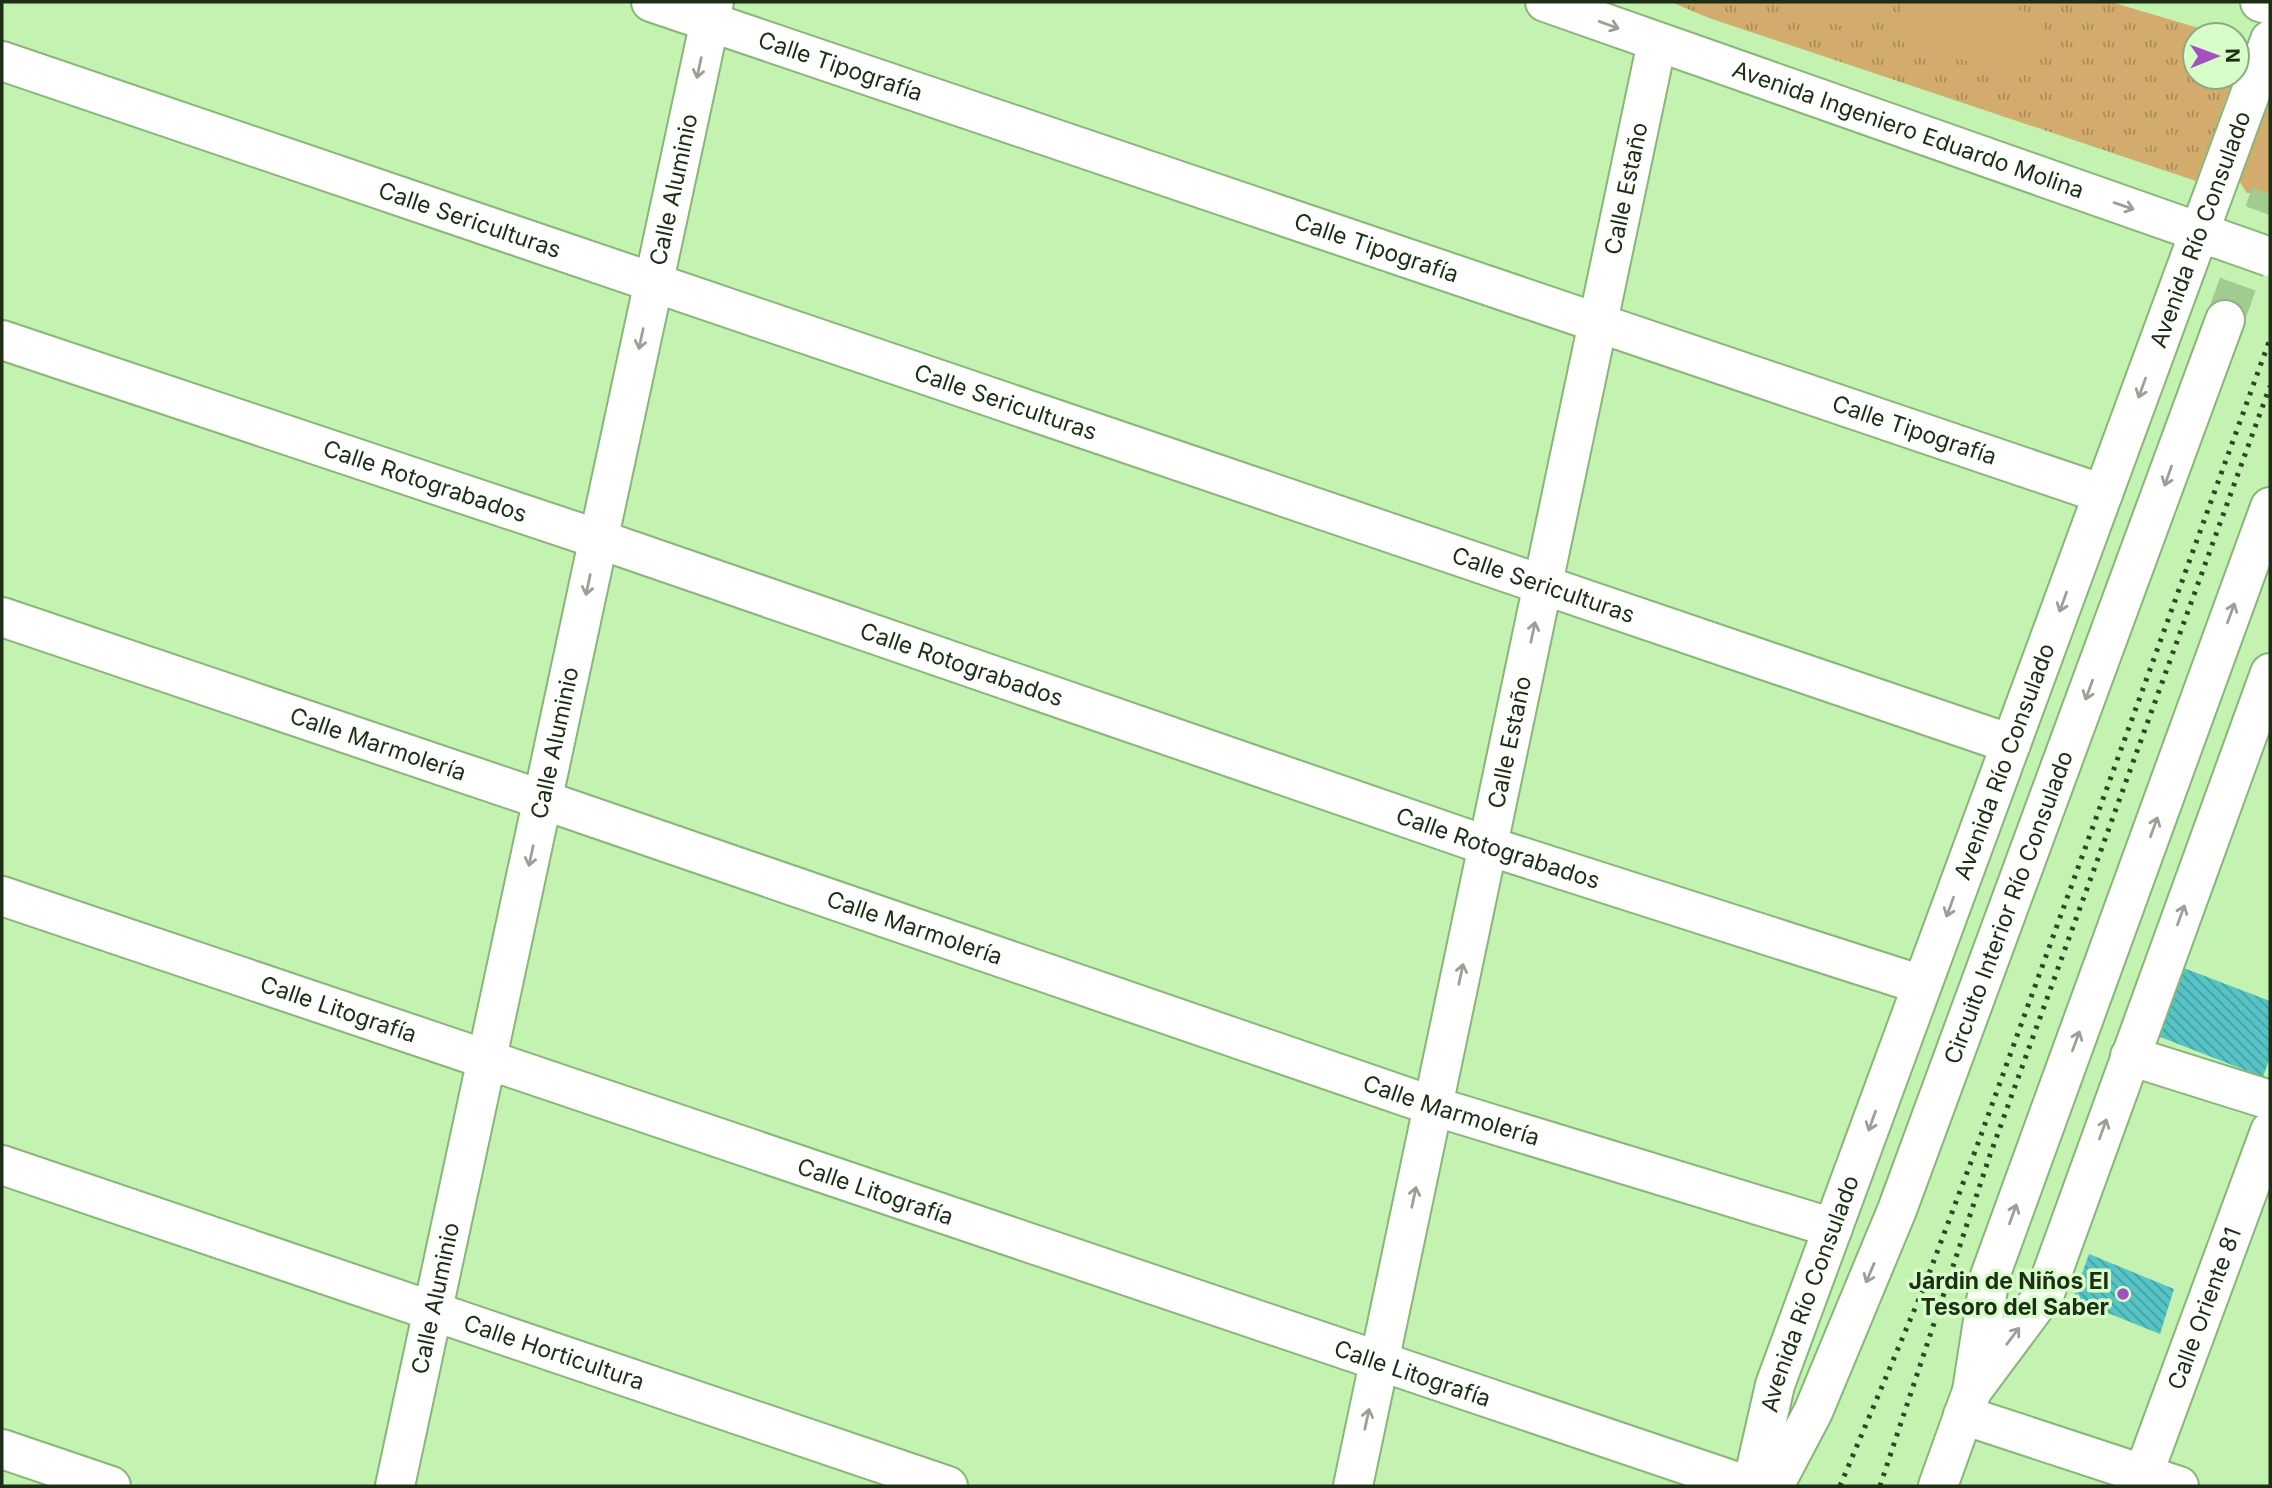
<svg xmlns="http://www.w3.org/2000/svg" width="2272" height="1488" font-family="Inter,sans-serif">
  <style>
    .park { fill: url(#park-tufts) }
    .garden { fill: #d3ab6c }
    .building { fill: url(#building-back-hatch) }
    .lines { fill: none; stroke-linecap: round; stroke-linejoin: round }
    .highway-tunnel { stroke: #a2cb92; stroke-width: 38; stroke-dasharray: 38 19; stroke-linecap: butt }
    .minor-casing { stroke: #88b678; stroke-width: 42 }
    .major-casing { stroke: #88b678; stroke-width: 42 }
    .highway-casing { stroke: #88b678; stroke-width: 42 }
    .minor { stroke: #fff; stroke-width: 38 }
    .major { stroke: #fff; stroke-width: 38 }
    .highway { stroke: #fff; stroke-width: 38 }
    .rail { stroke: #304628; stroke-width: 5; stroke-dasharray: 3.5 7; stroke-linecap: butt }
    .major-bridge-casing { stroke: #88b678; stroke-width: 42; stroke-linecap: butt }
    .major-bridge { stroke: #fff; stroke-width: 38 }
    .oneway { stroke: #99a196 }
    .poi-dot { fill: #a450bf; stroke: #d7fdc9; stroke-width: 2.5 }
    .labels { text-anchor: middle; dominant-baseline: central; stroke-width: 7; stroke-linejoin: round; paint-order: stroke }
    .street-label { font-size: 23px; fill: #1c2e15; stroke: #d7fdc9 }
    .poi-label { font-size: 23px; font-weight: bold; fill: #1c2e15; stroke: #d7fdc9; text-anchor: end }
  </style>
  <defs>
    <pattern id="park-tufts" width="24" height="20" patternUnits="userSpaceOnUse" patternTransform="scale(1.75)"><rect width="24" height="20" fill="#d3ab6c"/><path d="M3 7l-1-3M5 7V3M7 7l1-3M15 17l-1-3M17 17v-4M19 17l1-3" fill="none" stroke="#aa8c58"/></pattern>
    <pattern id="building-back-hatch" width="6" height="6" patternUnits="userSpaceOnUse" patternTransform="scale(1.75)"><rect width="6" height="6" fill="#56c4c6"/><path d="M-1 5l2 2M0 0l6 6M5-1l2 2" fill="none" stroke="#46a0a0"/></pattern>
  </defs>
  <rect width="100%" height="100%" fill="#c3f2b1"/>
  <!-- park -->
  <path class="park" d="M 1671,2 L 2111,2 L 2222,35 L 2195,35 L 2195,77 L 2234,77 L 2196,181 L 1709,18 Z"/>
  <!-- garden -->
  <path class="garden" d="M 1764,2 L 1874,2 L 1864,33 Z
    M 1903,2 L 1994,2 L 2037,15 L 2044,31 L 2032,69 L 2017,77 L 1904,41 L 1896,25 Z
    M 2270,97 L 2270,193 L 2247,193 L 2238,179 L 2267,99 Z"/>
  <!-- building -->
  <path class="building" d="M 2181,967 L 2270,1001 L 2270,1057 L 2263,1077 L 2155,1035 Z
    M 2089,1254 L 2174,1289 L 2160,1334 L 2073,1299 Z"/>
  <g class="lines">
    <!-- highway-tunnel -->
    <path class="highway-tunnel" d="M 2225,320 L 2270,194"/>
    <!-- minor casing -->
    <g class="minor-casing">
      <g id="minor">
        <path id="s1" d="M 651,2 L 2103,494"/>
        <path id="s2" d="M 2,61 L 2011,744"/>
        <path id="s3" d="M 2,340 L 598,539 L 1488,846 L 1922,985"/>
        <path id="s4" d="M 2,617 L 543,800 L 1433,1106 L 1833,1228"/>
        <path id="s5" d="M 2,896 C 585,1091 1166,1293 1749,1486"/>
        <path d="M 2130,1056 L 2270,1100"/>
        <path id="s6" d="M 2,1165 L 948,1486"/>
        <path d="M 1963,1415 L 2179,1486"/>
        <path d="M 2,1449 L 111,1486"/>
        <path id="s7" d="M 395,1486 L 714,2"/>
        <path id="s8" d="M 1353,1486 L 1657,42"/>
        <path id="s9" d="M 2139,1486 L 2270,1131"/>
      </g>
    </g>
    <!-- major casing -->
    <g class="major-casing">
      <g id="major">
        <path id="s10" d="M 1545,2 L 2219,239"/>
        <path d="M 2260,2 L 2270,5"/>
        <path d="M 1972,1391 L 2045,1293 L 2270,673"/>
        <path id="s11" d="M 1752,1486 L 1775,1385 L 2270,40"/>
      </g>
    </g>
    <!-- highway casing -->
    <g class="highway-casing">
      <g id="highway">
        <path id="s12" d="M 1774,1486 L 1813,1412 L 1897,1210 L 2225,320"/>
        <path d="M 1938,1486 L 1972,1391 L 1990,1276 L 2270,507"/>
      </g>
    </g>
    <!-- minor -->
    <use href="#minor" class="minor"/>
    <!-- major -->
    <use href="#major" class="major"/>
    <!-- highway -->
    <use href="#highway" class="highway"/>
    <!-- rail -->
    <path class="rail" d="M 1840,1486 L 1924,1287 L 1977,1146 L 2270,339
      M 1880,1486 L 1990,1155 L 2270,386"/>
    <!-- major-bridge casing -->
    <g class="major-bridge-casing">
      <path id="major-bridge" d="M 2219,239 L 2270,257"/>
    </g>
    <!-- major-bridge -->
    <use href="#major-bridge" class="major-bridge"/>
  </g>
  <!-- one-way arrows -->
  <defs><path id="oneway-shaft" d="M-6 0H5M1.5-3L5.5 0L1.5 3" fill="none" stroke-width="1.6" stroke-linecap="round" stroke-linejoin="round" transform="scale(1.75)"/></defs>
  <g class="oneway">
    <use href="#oneway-shaft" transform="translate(1609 25) rotate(20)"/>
    <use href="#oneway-shaft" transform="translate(699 68) rotate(102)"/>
    <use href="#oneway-shaft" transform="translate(2124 206) rotate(19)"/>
    <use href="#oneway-shaft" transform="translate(641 339) rotate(102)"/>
    <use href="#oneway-shaft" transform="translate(2142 388) rotate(110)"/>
    <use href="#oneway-shaft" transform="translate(2168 476) rotate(110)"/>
    <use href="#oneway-shaft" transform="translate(588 585) rotate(102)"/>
    <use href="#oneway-shaft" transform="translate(2063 602) rotate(110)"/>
    <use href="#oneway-shaft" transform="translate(2231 613) rotate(-70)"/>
    <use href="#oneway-shaft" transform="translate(1533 632) rotate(-78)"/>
    <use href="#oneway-shaft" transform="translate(2089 690) rotate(110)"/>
    <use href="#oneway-shaft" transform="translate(2154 827) rotate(-70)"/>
    <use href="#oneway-shaft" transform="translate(531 856) rotate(102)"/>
    <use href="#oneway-shaft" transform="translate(1950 907) rotate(110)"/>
    <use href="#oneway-shaft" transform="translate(2181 915) rotate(-70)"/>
    <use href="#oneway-shaft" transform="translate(1461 974) rotate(-78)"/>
    <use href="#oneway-shaft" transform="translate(2076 1041) rotate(-70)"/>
    <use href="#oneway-shaft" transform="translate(1872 1121) rotate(110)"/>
    <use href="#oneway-shaft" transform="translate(2103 1129) rotate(-70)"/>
    <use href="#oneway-shaft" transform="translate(1414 1197) rotate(-78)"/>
    <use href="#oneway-shaft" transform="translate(2013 1214) rotate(-70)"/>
    <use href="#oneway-shaft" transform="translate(1870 1273) rotate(113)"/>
    <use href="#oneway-shaft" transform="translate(2013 1336) rotate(-53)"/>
    <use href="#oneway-shaft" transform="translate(1367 1419) rotate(-78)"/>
  </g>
  <!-- markers -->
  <circle class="poi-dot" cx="2123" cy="1294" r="7"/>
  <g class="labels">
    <!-- street labels -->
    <g class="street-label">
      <text stroke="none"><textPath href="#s1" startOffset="200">Calle Tipografía</textPath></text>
      <text stroke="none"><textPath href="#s10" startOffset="385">Avenida Ingeniero Eduardo Molina</textPath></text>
      <text stroke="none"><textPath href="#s8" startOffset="1326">Calle Estaño</textPath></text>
      <text stroke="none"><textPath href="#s7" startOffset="1326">Calle Aluminio</textPath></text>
      <text stroke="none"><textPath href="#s2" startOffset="494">Calle Sericulturas</textPath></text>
      <text stroke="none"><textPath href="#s11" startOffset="1335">Avenida Río Consulado</textPath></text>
      <text stroke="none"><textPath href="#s1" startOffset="766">Calle Tipografía</textPath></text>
      <text stroke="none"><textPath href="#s2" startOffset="1060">Calle Sericulturas</textPath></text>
      <text stroke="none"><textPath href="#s1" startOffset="1334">Calle Tipografía</textPath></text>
      <text stroke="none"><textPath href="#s3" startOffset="446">Calle Rotograbados</textPath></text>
      <text stroke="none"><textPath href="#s2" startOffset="1628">Calle Sericulturas</textPath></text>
      <text stroke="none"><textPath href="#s3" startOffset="1013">Calle Rotograbados</textPath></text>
      <text stroke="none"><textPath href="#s8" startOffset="760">Calle Estaño</textPath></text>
      <text stroke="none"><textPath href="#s7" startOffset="760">Calle Aluminio</textPath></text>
      <text stroke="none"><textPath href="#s4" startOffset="397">Calle Marmolería</textPath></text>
      <text stroke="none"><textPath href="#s11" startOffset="768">Avenida Río Consulado</textPath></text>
      <text stroke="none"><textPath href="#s3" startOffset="1580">Calle Rotograbados</textPath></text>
      <text stroke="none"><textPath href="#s12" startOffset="625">Circuito Interior Río Consulado</textPath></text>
      <text stroke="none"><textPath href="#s4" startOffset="964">Calle Marmolería</textPath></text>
      <text stroke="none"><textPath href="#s5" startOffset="355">Calle Litografía</textPath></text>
      <text stroke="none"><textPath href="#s4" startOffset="1531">Calle Marmolería</textPath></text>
      <text stroke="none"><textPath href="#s5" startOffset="922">Calle Litografía</textPath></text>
      <text stroke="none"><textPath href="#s11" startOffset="201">Avenida Río Consulado</textPath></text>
      <text stroke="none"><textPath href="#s7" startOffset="192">Calle Aluminio</textPath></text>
      <text stroke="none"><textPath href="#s9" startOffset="189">Calle Oriente 81</textPath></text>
      <text stroke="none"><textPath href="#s6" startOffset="583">Calle Horticultura</textPath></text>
      <text stroke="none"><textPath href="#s5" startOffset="1489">Calle Litografía</textPath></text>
    </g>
    <!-- poi labels -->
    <g class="poi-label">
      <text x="2109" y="1281">Jardin de Niños El<tspan x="2109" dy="26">Tesoro del Saber</tspan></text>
    </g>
  </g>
  <!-- border -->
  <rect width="2272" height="1488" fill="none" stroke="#1c2e15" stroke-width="7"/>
  <!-- north arrow -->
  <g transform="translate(2216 56) rotate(89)"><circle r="33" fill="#d7fdc9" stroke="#8caa81" stroke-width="2"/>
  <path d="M0-5L12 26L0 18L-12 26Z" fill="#a450bf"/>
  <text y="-10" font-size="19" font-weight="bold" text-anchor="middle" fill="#1c2e15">N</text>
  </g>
</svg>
